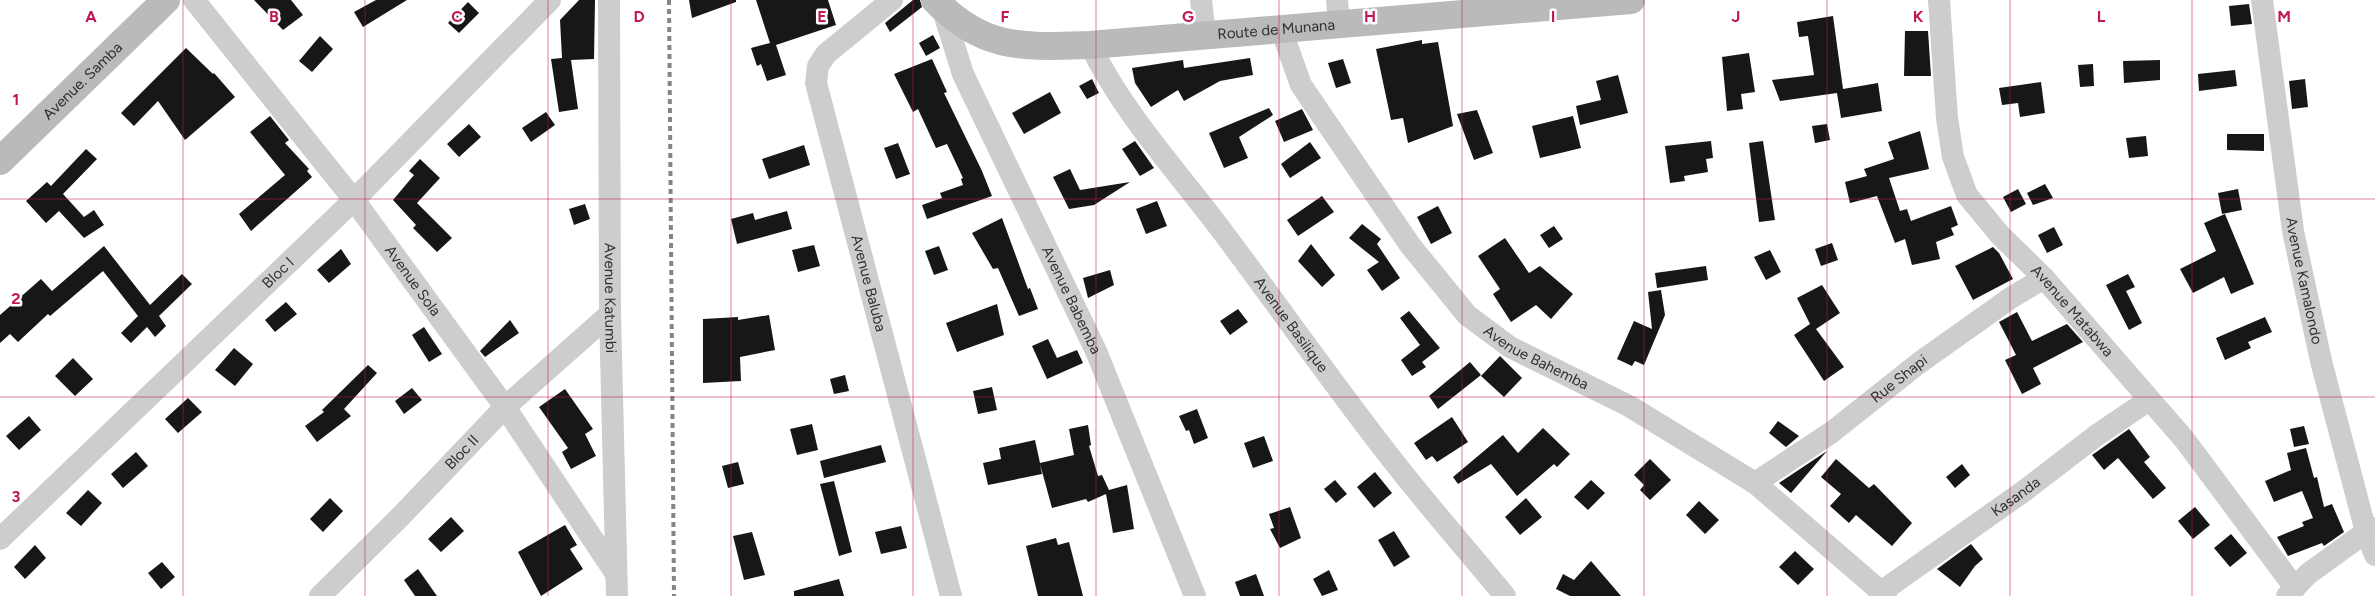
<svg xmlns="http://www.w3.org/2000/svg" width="2375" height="596" font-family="Figtree,sans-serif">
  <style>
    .building { fill: #171717 }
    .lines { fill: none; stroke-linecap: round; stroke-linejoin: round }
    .street { stroke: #cdcdcd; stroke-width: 22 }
    .secondary { stroke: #bababa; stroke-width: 28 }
    .rail { stroke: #858585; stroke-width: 4; stroke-dasharray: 5 4; stroke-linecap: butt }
    .grid { fill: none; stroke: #c2185b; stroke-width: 1; stroke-opacity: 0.55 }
    .labels { text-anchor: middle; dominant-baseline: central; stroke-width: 5; stroke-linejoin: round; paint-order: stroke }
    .street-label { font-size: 15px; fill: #303030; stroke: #fff }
    .grid-label { font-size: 16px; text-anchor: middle; font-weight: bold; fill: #c2185b; stroke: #fff; stroke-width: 5; stroke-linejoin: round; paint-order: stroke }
  </style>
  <rect width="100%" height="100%" fill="#fff"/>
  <!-- building -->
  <path class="building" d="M 254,0 L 291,0 L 303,15 L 283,30 Z
    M 376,0 L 407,0 L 363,27 L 354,12 Z
    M 579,0 L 595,0 L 594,59 L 571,60 L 578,109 L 559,112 L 551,59 L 562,58 L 560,20 Z
    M 689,0 L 736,0 L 736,2 L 692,18 Z
    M 756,0 L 828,0 L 836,25 L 776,45 L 786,75 L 767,81 L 761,64 L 757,66 L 751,48 L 770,43 Z
    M 913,0 L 920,0 L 922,7 L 890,32 L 885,23 Z
    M 468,2 L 479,13 L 459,33 L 448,23 Z
    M 2249,4 L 2252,24 L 2231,26 L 2229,6 Z
    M 1833,16 L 1843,89 L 1878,83 L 1882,111 L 1841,118 L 1837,93 L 1780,101 L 1772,80 L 1814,75 L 1808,36 L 1799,37 L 1797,22 Z
    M 1905,31 L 1928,31 L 1931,76 L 1904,76 Z
    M 933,35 L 940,48 L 926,56 L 919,43 Z
    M 320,36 L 333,49 L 312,72 L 299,61 Z
    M 1422,40 L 1422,44 L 1438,42 L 1453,126 L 1408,143 L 1403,118 L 1391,120 L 1376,49 Z
    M 186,48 L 213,74 L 214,73 L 235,97 L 185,140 L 158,101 L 134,126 L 121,113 Z
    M 1749,53 L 1755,92 L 1741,94 L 1743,109 L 1727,111 L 1722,57 Z
    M 1250,58 L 1253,75 L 1220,81 L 1184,101 L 1178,90 L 1151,107 L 1135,83 L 1132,68 L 1183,60 L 1184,68 Z
    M 932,59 L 947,92 L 944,93 L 982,171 L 992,196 L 927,219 L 922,205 L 942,198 L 940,193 L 963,185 L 961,179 L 963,178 L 947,144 L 936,148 L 918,109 L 913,112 L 894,74 Z
    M 1343,59 L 1351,83 L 1336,88 L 1328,63 Z
    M 2160,60 L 2160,80 L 2124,83 L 2123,61 Z
    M 2093,64 L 2094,86 L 2080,87 L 2078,65 Z
    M 2235,70 L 2237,86 L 2199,91 L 2198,74 Z
    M 1618,75 L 1628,113 L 1580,125 L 1576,106 L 1601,100 L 1596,81 Z
    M 1092,79 L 1099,93 L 1087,99 L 1079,86 Z
    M 2305,79 L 2308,107 L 2292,109 L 2289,81 Z
    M 2041,82 L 2045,113 L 2020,117 L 2018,103 L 2002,105 L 1999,88 Z
    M 1050,92 L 1061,113 L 1024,134 L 1012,113 Z
    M 1269,108 L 1273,115 L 1239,137 L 1248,158 L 1224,168 L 1209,133 Z
    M 1302,109 L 1313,130 L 1284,142 L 1275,121 Z
    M 1477,110 L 1493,153 L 1474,160 L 1457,114 Z
    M 546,112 L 555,125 L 531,142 L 522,128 Z
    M 270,116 L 289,140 L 285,143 L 309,169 L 307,171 L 312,177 L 251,231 L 239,214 L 285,175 L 250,132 Z
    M 1573,116 L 1581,148 L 1540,158 L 1532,126 Z
    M 469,124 L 481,137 L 459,157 L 447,144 Z
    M 1827,124 L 1830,140 L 1815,143 L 1812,126 Z
    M 1920,131 L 1929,169 L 1889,178 L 1900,211 L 1907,209 L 1911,221 L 1951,206 L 1958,225 L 1951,228 L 1954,235 L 1936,242 L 1940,259 L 1912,265 L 1905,239 L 1895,243 L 1877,196 L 1850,203 L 1845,182 L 1867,176 L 1864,169 L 1894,159 L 1888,142 Z
    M 2227,134 L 2264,134 L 2264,151 L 2227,150 Z
    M 2146,136 L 2148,156 L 2129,158 L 2126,138 Z
    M 1135,141 L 1154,168 L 1140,176 L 1122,149 Z
    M 1711,141 L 1713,158 L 1706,159 L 1708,172 L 1684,176 L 1685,181 L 1670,183 L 1665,146 Z
    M 1763,141 L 1775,220 L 1759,222 L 1749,143 Z
    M 1310,142 L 1321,158 L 1290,178 L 1281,164 Z
    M 898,143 L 910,174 L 896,179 L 884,148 Z
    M 804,145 L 810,165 L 769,179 L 762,159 Z
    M 86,149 L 97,159 L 63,194 L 84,217 L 94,210 L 104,225 L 84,238 L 59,211 L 46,223 L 26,201 L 47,182 L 51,186 Z
    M 420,159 L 440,178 L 417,203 L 452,238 L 437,252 L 413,228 L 416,225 L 393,200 L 414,175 L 409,171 Z
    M 1070,169 L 1080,190 L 1130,182 L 1094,205 L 1069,209 L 1053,177 Z
    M 2045,184 L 2053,198 L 2033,205 L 2027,193 Z
    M 2018,189 L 2026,204 L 2011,212 L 2003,197 Z
    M 2238,189 L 2242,210 L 2222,214 L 2218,193 Z
    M 1322,196 L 1334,212 L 1298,236 L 1287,220 Z
    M 1157,201 L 1167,226 L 1146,234 L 1136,209 Z
    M 585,204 L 590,219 L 574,225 L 569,209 Z
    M 1438,206 L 1452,233 L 1431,244 L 1417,217 Z
    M 787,211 L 792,229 L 737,244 L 731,219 L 753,213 L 755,220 Z
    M 2225,214 L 2254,284 L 2231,294 L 2224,277 L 2193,293 L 2180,269 L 2216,251 L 2204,223 Z
    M 1002,218 L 1028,289 L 1030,288 L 1038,309 L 1019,316 L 998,268 L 993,269 L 972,233 Z
    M 1362,224 L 1381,239 L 1377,244 L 1400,278 L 1382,291 L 1367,270 L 1379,262 L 1349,238 Z
    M 1554,226 L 1563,239 L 1549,248 L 1540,235 Z
    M 2054,227 L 2063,245 L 2047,253 L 2038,235 Z
    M 1505,238 L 1529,273 L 1540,266 L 1573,294 L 1551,319 L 1536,305 L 1511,322 L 1493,294 L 1500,289 L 1478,256 Z
    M 1832,243 L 1838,260 L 1821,266 L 1815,249 Z
    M 1311,244 L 1335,275 L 1322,287 L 1298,261 Z
    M 814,245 L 820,266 L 798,272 L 792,250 Z
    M 104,246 L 150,305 L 182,274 L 192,284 L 159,316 L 166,326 L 155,337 L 147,327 L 131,343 L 121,333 L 138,316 L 103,271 L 50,316 L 48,314 L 18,342 L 10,334 L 0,343 L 0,315 L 41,279 L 52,291 Z
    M 939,246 L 948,270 L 934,275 L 925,251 Z
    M 1993,247 L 1999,253 L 2013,279 L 1973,300 L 1955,266 Z
    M 341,249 L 351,264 L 329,283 L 317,270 Z
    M 1770,250 L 1781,272 L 1766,280 L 1754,257 Z
    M 1706,266 L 1708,280 L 1657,288 L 1655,273 Z
    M 1110,270 L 1114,285 L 1088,298 L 1083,278 Z
    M 2128,274 L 2135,287 L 2126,291 L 2142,323 L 2129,330 L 2106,285 Z
    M 1822,285 L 1840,313 L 1816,329 L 1844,367 L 1824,381 L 1794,335 L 1810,324 L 1797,298 Z
    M 1661,290 L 1665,315 L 1644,365 L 1635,361 L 1632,366 L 1617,359 L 1634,321 L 1652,329 L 1648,292 Z
    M 286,302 L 297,314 L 275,332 L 265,320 Z
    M 997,304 L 1004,335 L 957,352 L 946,323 Z
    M 1238,309 L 1248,322 L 1230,335 L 1220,321 Z
    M 1409,311 L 1440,348 L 1422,362 L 1426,367 L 1412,376 L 1401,360 L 1420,345 L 1400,318 Z
    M 2017,312 L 2032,341 L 2067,324 L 2083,342 L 2033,368 L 2041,384 L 2022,394 L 2005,360 L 2016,355 L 1999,322 Z
    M 769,315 L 775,350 L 740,357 L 741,381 L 703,383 L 703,319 L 738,317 L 738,320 Z
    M 2265,317 L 2272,332 L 2248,342 L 2251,348 L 2225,360 L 2216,338 Z
    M 510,320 L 519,333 L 485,357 L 480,351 Z
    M 424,327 L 442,354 L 429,362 L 412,335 Z
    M 1048,339 L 1057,358 L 1077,350 L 1083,363 L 1047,379 L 1032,346 Z
    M 234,348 L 253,364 L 235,386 L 215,370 Z
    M 1500,356 L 1522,378 L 1504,397 L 1481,376 Z
    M 73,358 L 93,379 L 75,396 L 55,376 Z
    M 1470,362 L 1481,375 L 1438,409 L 1429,396 Z
    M 368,365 L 377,373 L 344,409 L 351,416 L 317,442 L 305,426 L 324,412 L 322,410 Z
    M 845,375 L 849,391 L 834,394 L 830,379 Z
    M 992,387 L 997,410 L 978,414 L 973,391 Z
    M 412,388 L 422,400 L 404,414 L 395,401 Z
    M 565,389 L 593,429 L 585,434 L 596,456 L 571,469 L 562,452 L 568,448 L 539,407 Z
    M 188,398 L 202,412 L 178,433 L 165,419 Z
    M 1197,409 L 1208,438 L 1194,444 L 1189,430 L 1186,431 L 1179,416 Z
    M 29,416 L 41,430 L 19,450 L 6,436 Z
    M 1452,417 L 1468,442 L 1437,462 L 1432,456 L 1426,460 L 1414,443 Z
    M 1778,421 L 1799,436 L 1786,447 L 1769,433 Z
    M 812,424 L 818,450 L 797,455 L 790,429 Z
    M 1088,425 L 1091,445 L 1089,446 L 1098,476 L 1102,475 L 1109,490 L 1127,485 L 1134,529 L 1113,533 L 1106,494 L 1088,502 L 1086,499 L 1052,508 L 1040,464 L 1042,474 L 988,485 L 983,463 L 1001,459 L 999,448 L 1035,440 L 1040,463 L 1074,455 L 1069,429 Z
    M 2304,426 L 2309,444 L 2294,447 L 2290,429 Z
    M 1543,428 L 1570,454 L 1557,467 L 1554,464 L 1517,496 L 1491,464 L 1458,484 L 1453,477 L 1503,435 L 1518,453 Z
    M 2129,429 L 2150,457 L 2144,462 L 2166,488 L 2153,499 L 2118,458 L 2104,470 L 2092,455 Z
    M 1264,436 L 1273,461 L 1253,468 L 1244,443 Z
    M 881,445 L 886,462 L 824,478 L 820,461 Z
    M 2306,448 L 2314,478 L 2317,477 L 2324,507 L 2332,504 L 2344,532 L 2324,546 L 2322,543 L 2288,556 L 2277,537 L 2304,526 L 2302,522 L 2313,518 L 2302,491 L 2274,502 L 2265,481 L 2291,470 L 2287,453 Z
    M 1827,451 L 1791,493 L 1779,483 Z
    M 136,452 L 148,466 L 123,488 L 111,474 Z
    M 1650,459 L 1671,480 L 1650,500 L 1640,490 L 1644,485 L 1634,475 Z
    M 1836,459 L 1869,488 L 1874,484 L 1912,523 L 1892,546 L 1856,515 L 1849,523 L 1830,506 L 1841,494 L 1821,477 Z
    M 738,462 L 744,484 L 728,488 L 722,466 Z
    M 1962,464 L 1970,475 L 1955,488 L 1946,477 Z
    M 1375,472 L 1392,493 L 1374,508 L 1357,487 Z
    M 1335,480 L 1347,494 L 1336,503 L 1324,489 Z
    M 1591,480 L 1605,493 L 1588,510 L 1574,497 Z
    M 834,481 L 852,552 L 839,556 L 820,484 Z
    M 88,490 L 102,503 L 81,526 L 66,513 Z
    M 330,498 L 343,511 L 323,532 L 310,519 Z
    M 1526,498 L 1542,517 L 1520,535 L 1505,517 Z
    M 1699,501 L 1719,520 L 1705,534 L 1686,515 Z
    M 1290,507 L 1301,538 L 1280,548 L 1270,529 L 1274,528 L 1269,514 Z
    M 2195,507 L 2210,525 L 2193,539 L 2178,521 Z
    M 451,517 L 464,531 L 441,552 L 428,539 Z
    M 565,525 L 577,545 L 570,549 L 583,569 L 541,596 L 518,552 Z
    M 901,526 L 907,548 L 881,554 L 875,532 Z
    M 1394,531 L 1410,557 L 1394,567 L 1378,540 Z
    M 752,532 L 765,575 L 744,580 L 733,536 Z
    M 2231,534 L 2247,553 L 2230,567 L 2214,548 Z
    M 1056,538 L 1058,545 L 1069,542 L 1083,596 L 1038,596 L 1026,546 Z
    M 1971,544 L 1983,559 L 1975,566 L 1960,587 L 1937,569 Z
    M 35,545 L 46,558 L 25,579 L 14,567 Z
    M 1795,551 L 1814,569 L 1798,585 L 1779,567 Z
    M 1591,561 L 1621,596 L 1570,596 L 1556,589 L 1563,574 L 1574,580 Z
    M 162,562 L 175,577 L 161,589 L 148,573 Z
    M 418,569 L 437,596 L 415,596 L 404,580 Z
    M 1329,570 L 1338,590 L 1322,596 L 1313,579 Z
    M 1256,574 L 1264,596 L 1240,596 L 1235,582 Z
    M 839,579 L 844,596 L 794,596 L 794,591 Z"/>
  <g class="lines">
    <!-- street -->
    <g class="street">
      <path id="s1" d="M 194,0 L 354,200 L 505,407 L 616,574"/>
      <path id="s2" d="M 609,0 L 610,314 L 617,596"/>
      <path id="s3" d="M 892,0 L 826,54 L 818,66 L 816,83 L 951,596"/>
      <path d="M 1201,0 L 1205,35"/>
      <path d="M 1337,0 L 1339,24"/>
      <path id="s4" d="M 1939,0 L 1947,118 L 1953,157 L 1967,195 L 2000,235 L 2044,278 L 2184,439 L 2295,588"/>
      <path id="s5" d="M 2262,0 L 2293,231 L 2321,361 L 2366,532 L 2375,555"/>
      <path id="s6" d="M 942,7 L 963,74 L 1096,351 L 1195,596"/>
      <path id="s7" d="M 1281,29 L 1301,85 L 1410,245 L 1467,315 L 1510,347 L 1629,406 L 1755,483 L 1886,596"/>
      <path id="s8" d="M 1090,45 C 1125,116 1178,172 1225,235 C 1282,311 1336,388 1394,462 C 1430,508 1468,551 1505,596"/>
      <path id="s9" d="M 1755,483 L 1832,432 L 1919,363 L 2012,297 L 2044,278"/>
      <path id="s10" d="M 0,539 L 354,200 L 550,0"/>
      <path id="s11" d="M 1881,592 L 2024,491 L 2097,435 L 2149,400"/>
      <path id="s12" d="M 320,596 L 400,517 L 505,407 L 610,314"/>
      <path d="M 2287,596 L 2308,574 L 2366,532 L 2375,528"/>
    </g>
    <!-- secondary -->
    <g class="secondary">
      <path id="s13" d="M 935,0 C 983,51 1026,47 1090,45 L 1631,0"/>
      <path id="s14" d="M 0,161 L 166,0"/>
    </g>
    <!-- rail -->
    <path class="rail" d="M 669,0 L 674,596"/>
  </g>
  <!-- grid -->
  <path class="grid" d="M 183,0 L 183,596M 365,0 L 365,596M 548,0 L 548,596M 731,0 L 731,596M 913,0 L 913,596M 1096,0 L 1096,596M 1279,0 L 1279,596M 1462,0 L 1462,596M 1644,0 L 1644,596M 1827,0 L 1827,596M 2010,0 L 2010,596M 2192,0 L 2192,596M 0,199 L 2375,199M 0,397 L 2375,397"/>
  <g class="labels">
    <!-- street labels -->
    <g class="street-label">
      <text stroke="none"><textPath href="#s13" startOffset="355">Route de Munana</textPath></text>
      <text stroke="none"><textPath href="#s14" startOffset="115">Avenue. Samba</textPath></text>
      <text stroke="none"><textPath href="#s10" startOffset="385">Bloc I</textPath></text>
      <text stroke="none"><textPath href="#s1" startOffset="356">Avenue Sola</textPath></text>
      <text stroke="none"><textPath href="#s5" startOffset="284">Avenue Kamalondo</textPath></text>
      <text stroke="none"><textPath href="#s3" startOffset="324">Avenue Baluba</textPath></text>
      <text stroke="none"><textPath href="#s2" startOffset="298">Avenue Katumbi</textPath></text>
      <text stroke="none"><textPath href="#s6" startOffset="321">Avenue Babemba</textPath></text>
      <text stroke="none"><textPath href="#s4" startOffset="355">Avenue Matabwa</textPath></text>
      <text stroke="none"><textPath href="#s8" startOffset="345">Avenue Basilique</textPath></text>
      <text stroke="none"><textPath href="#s7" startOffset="425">Avenue Bahemba</textPath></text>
      <text stroke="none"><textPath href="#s9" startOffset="178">Rue Shapi</textPath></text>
      <text stroke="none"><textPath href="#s12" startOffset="202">Bloc II</textPath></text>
      <text stroke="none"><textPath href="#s11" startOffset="165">Kasanda</textPath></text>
    </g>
  </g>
  <g class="grid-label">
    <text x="91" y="22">A</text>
    <text x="274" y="22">B</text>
    <text x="457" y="22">C</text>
    <text x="639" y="22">D</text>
    <text x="822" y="22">E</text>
    <text x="1005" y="22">F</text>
    <text x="1188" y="22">G</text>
    <text x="1370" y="22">H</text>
    <text x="1553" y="22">I</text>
    <text x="1736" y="22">J</text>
    <text x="1918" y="22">K</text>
    <text x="2101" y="22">L</text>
    <text x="2284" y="22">M</text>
    <text x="16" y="105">1</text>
    <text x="16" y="304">2</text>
    <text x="16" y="502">3</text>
  </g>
</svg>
